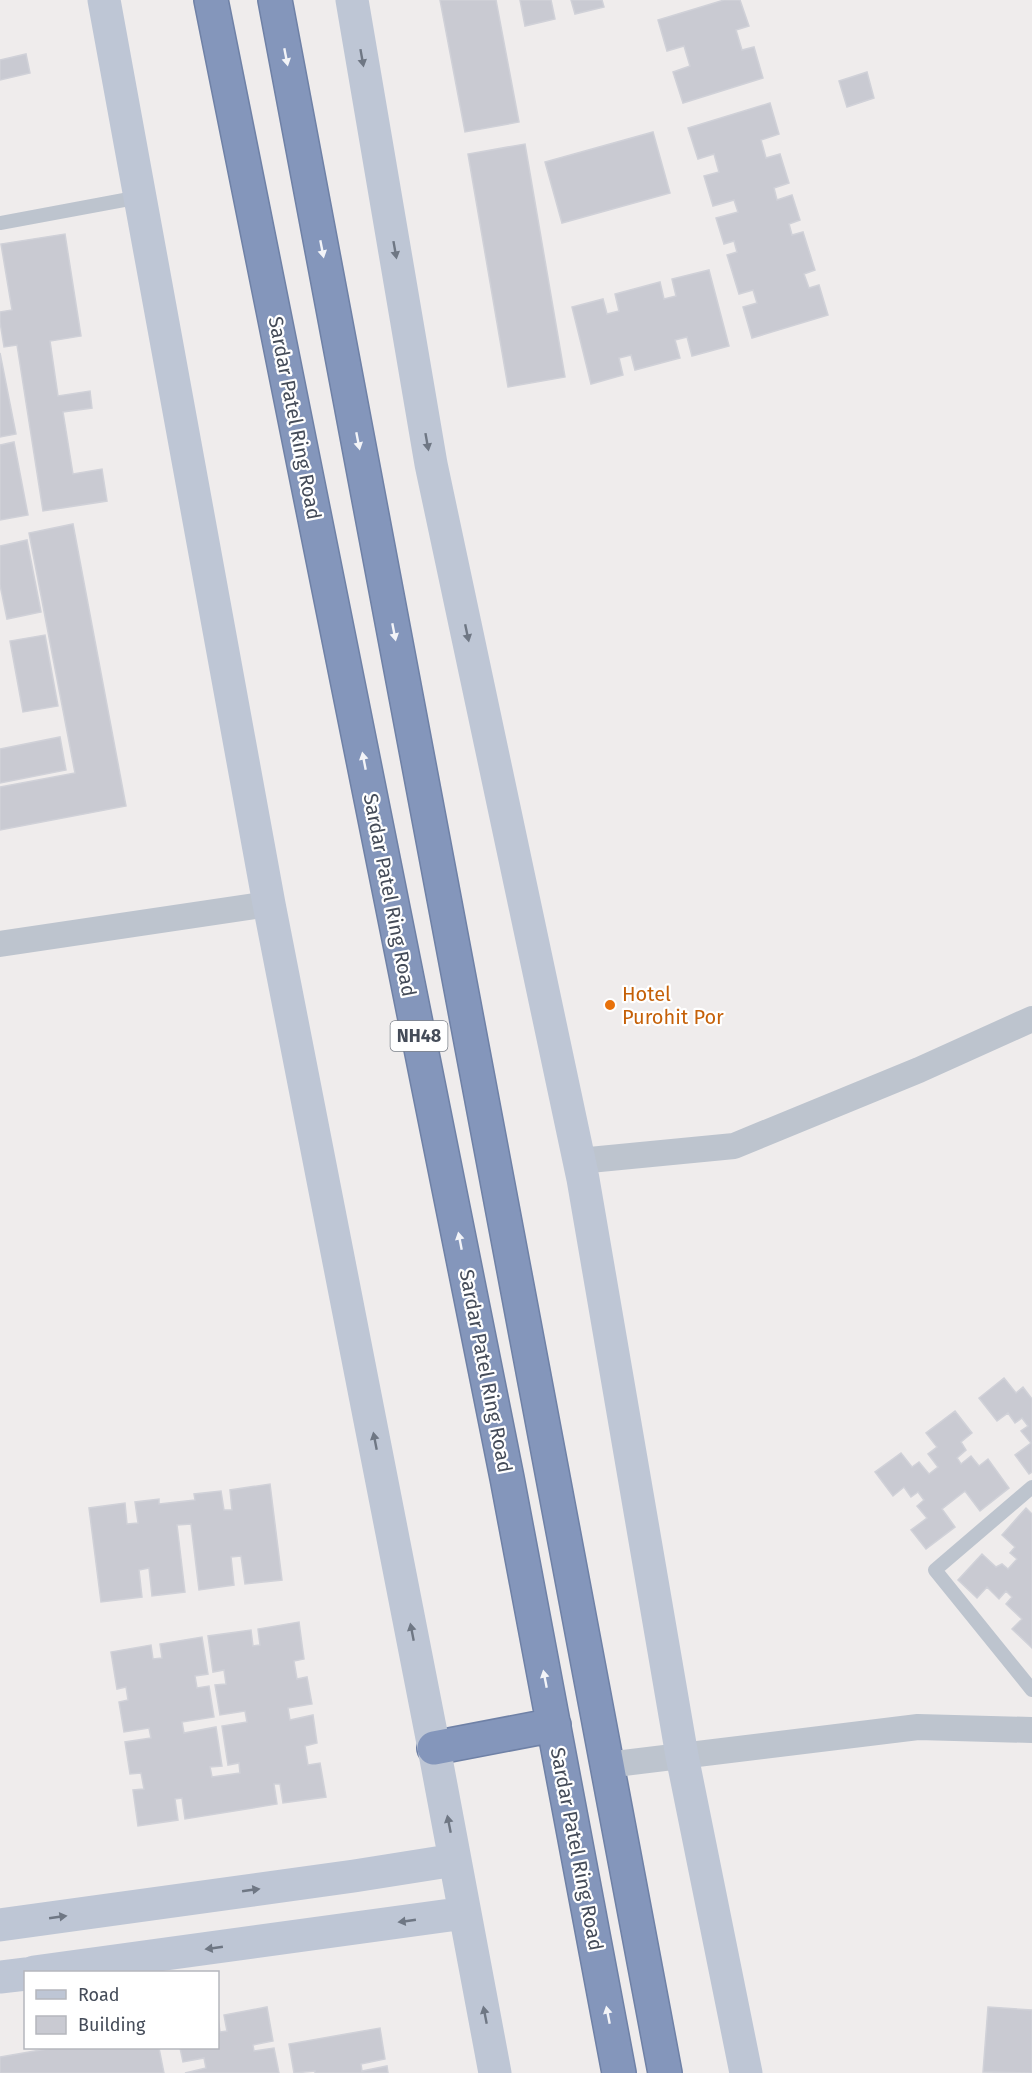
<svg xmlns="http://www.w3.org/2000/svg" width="1032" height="2073" font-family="'Fira Sans',sans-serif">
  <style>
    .building { fill: #c9cad2; stroke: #d0d1d8; stroke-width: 1.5 }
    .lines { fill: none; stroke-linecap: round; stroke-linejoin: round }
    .highway-casing { stroke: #6f81a6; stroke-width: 36 }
    .lane { stroke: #bdc4ce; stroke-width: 14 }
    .street { stroke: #bdc4ce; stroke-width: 26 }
    .secondary { stroke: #bec6d5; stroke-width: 33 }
    .highway { stroke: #8496bb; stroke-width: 33 }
    .oneway { fill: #f3f4f8 }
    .oneway2 { fill: #6f7784 }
    .food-dot { fill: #e8710a; stroke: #fff; stroke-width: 2 }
    .labels { text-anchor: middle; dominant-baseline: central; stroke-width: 4.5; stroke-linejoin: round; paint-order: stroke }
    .shield { fill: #fff; stroke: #7d828b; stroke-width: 1.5 }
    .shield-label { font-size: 18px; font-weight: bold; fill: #454c59 }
    .street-label { font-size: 20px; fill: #454c59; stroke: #fff }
    .food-label { font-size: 20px; fill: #c56008; stroke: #fff; text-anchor: start }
  </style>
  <rect width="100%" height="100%" fill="#efecec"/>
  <!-- building -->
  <path class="building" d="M 440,0 L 496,0 L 519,122 L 465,132 Z
    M 520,0 L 551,0 L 555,19 L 525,26 Z
    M 571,0 L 602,0 L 604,7 L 575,14 Z
    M 724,0 L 740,0 L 749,26 L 736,30 L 742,50 L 754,47 L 763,78 L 683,103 L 673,72 L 690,66 L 684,46 L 667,51 L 658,20 Z
    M 26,54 L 30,73 L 0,80 L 0,60 Z
    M 867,72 L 874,98 L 847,107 L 839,81 Z
    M 770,103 L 779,134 L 761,140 L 766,158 L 780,154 L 789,183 L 774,188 L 777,200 L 792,195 L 800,220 L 789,224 L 792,235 L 803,232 L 815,270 L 804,274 L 809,288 L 819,285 L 828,315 L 752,338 L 743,307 L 757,303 L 753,290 L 739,294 L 727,255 L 737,252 L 734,241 L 724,244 L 716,218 L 738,212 L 734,200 L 713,206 L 704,176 L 719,172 L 714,154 L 698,159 L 688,128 Z
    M 653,132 L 670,193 L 562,223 L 545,162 Z
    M 525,144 L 565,377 L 508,387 L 468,154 Z
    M 65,234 L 81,336 L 50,341 L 58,396 L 90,391 L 92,408 L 63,412 L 73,474 L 102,469 L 107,501 L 43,511 L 17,345 L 4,347 L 0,322 L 0,312 L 12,310 L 1,244 Z
    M 709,270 L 729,346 L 692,356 L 687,337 L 675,340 L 680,358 L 635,370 L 631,355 L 619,358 L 623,375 L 591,384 L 572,307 L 603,299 L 607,314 L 619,311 L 615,294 L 660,282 L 664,299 L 676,296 L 672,279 Z
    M 0,353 L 16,434 L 0,437 Z
    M 14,442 L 28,515 L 0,520 L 0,445 Z
    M 73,524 L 126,806 L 0,830 L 0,787 L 75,773 L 29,533 Z
    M 27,540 L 41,612 L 7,619 L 0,585 L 0,546 Z
    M 45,635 L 58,706 L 23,712 L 10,641 Z
    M 60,737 L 66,770 L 0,783 L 0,749 Z
    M 1004,1378 L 1016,1393 L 1023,1387 L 1032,1399 L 1032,1472 L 1029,1474 L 1015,1455 L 1031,1443 L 1021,1431 L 1028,1426 L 1022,1418 L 1015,1423 L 1008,1413 L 997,1421 L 979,1398 Z
    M 955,1411 L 972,1433 L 961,1442 L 966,1450 L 957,1458 L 961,1464 L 971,1456 L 979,1466 L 988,1459 L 1009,1488 L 980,1511 L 965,1491 L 942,1509 L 955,1527 L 926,1549 L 911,1530 L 927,1518 L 917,1506 L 924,1500 L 918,1492 L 911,1497 L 904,1487 L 893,1496 L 875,1472 L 901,1453 L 912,1467 L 919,1462 L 929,1474 L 938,1467 L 928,1454 L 937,1447 L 926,1433 Z
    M 270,1484 L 282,1580 L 245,1584 L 241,1556 L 231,1557 L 234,1585 L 199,1590 L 191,1524 L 177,1525 L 185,1592 L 152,1596 L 149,1568 L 139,1570 L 142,1597 L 101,1602 L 89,1508 L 125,1503 L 127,1524 L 138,1523 L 135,1502 L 159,1499 L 159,1504 L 195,1500 L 194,1494 L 221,1491 L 224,1510 L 232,1510 L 230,1490 Z
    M 1026,1508 L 1032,1514 L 1032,1648 L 1012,1629 L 1022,1619 L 1006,1604 L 1012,1597 L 1006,1591 L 999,1599 L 987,1587 L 977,1598 L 958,1580 L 982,1554 L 996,1567 L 1002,1564 L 1008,1569 L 1017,1559 L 1010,1553 L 1015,1547 L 1002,1535 Z
    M 299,1622 L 304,1659 L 294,1661 L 297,1679 L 307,1677 L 312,1704 L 288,1708 L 290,1720 L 313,1715 L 317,1743 L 305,1746 L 308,1765 L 320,1763 L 326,1797 L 283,1803 L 280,1784 L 274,1784 L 277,1804 L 185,1819 L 182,1798 L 175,1799 L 178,1820 L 138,1826 L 133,1790 L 144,1789 L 141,1773 L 130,1774 L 125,1742 L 151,1738 L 149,1728 L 124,1732 L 119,1702 L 128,1700 L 126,1687 L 117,1689 L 111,1652 L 151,1645 L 153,1659 L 162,1658 L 160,1644 L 202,1637 L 208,1674 L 195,1676 L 197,1688 L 209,1686 L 214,1717 L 182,1722 L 184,1733 L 216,1727 L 222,1766 L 210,1767 L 212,1777 L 240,1773 L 239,1763 L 228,1765 L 222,1726 L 247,1722 L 245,1711 L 220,1715 L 215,1685 L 226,1684 L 224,1670 L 213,1672 L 208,1636 L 251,1630 L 253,1646 L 260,1645 L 258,1629 Z
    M 267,2007 L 273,2041 L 253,2045 L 254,2051 L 274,2048 L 279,2073 L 185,2073 L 206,2068 L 204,2058 L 183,2062 L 180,2048 L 218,2048 L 218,2016 L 220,2032 L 227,2031 L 224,2015 Z
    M 988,2007 L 1032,2010 L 1032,2073 L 983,2072 Z
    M 380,2028 L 385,2059 L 361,2064 L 362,2071 L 387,2066 L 388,2073 L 315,2073 L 315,2071 L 294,2073 L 289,2044 Z
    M 52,2048 L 159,2048 L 164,2073 L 0,2073 L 0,2057 Z"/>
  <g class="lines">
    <!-- highway casing -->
    <g class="highway-casing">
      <path id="highway" d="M 211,0 L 507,1478 L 619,2073
        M 275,0 L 665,2073
        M 434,1748 L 554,1725"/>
    </g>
    <!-- lane -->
    <path class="lane" d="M 0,223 L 140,197
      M 1032,1487 L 935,1570 L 1032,1690"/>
    <!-- street -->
    <path class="street" d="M 0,944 L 269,904
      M 579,1161 L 734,1146 L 919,1070 L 1032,1019
      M 607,1765 L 918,1727 L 1032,1730"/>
    <!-- secondary -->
    <path class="secondary" d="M 104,0 L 269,904 L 434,1748 L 495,2073
      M 352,0 L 431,464 L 583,1179 L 682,1756 L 746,2073
      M 0,1925 L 354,1876 L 455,1860
      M 34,1972 L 465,1913
      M 0,1977 L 26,1974"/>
    <!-- highway -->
    <use href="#highway" class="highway"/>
  </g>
  <!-- one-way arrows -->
  <defs><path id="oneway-solid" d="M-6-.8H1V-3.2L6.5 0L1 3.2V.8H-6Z" transform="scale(1.5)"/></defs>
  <g class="oneway">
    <use href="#oneway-solid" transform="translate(286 57) rotate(79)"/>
    <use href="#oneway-solid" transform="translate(322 249) rotate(79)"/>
    <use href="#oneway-solid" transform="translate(358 441) rotate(79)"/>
    <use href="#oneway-solid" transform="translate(394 632) rotate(79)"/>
    <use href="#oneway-solid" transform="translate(364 761) rotate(-101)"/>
    <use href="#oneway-solid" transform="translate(460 1241) rotate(-101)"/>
    <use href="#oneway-solid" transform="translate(545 1679) rotate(-101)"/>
    <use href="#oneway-solid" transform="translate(608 2015) rotate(-101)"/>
  </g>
  <g class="oneway2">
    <use href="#oneway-solid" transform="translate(362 58) rotate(80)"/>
    <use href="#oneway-solid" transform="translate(395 250) rotate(80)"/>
    <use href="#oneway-solid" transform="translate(427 442) rotate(80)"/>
    <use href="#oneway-solid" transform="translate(467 633) rotate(78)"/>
    <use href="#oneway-solid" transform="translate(375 1441) rotate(-101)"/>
    <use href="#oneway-solid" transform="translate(412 1632) rotate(-101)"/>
    <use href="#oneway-solid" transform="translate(449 1824) rotate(-101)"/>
    <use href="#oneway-solid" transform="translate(251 1890) rotate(-8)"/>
    <use href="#oneway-solid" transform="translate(58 1917) rotate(-8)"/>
    <use href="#oneway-solid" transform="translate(407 1921) rotate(172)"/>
    <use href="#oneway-solid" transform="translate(214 1948) rotate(172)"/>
    <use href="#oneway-solid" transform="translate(485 2015) rotate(-101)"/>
  </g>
  <!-- markers -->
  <circle class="food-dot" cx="610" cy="1005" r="6"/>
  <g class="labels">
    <!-- shield labels -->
    <rect class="shield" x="390.5" y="1021" width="57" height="30" rx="4.5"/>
    <g class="shield-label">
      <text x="419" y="1036">NH48</text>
    </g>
    <!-- street labels -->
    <g class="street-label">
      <text transform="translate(295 418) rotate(79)">Sardar Patel Ring Road</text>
      <text transform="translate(390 895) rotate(79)">Sardar Patel Ring Road</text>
      <text transform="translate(486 1371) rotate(79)">Sardar Patel Ring Road</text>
      <text transform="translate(577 1849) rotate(79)">Sardar Patel Ring Road</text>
    </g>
    <!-- food labels -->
    <g class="food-label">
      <text x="622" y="994">Hotel<tspan x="622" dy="23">Purohit Por</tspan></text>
    </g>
  </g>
  <!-- legend -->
  <rect x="24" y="1971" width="195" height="78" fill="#ffffff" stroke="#b5b7bd" stroke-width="1.5"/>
  <rect x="36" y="1990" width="30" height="9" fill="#bec6d5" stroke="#b5b7bd" stroke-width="1.5"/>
  <text x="78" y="2001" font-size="18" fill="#454c59">Road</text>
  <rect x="36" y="2016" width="30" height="18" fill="#c9cad2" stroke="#b5b7bd" stroke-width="1.5"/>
  <text x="78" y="2031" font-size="18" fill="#454c59">Building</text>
</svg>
